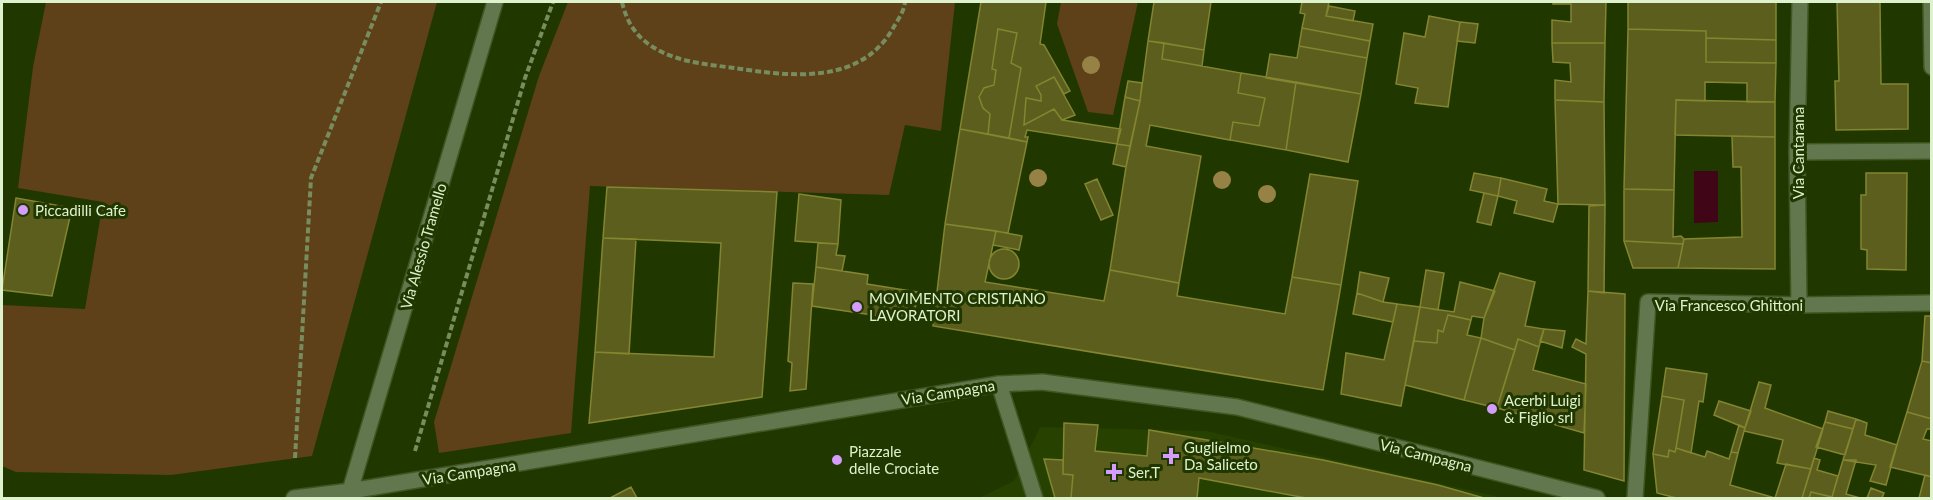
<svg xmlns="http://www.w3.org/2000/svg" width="1933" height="500" font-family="Lato,sans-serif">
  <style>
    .built { fill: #264100 }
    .green { fill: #5e4019 }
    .water { fill: #400516 }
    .building { fill: #5c5e1d; stroke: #838530; stroke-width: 1.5 }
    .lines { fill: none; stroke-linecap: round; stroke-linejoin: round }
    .lane-casing { stroke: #3e5621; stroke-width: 18 }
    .street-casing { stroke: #3e5621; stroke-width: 18 }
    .path { stroke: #778d5e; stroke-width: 4; stroke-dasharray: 6 3; stroke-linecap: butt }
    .lane { stroke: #62774e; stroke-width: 15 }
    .street { stroke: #62774e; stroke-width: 15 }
    .tree { fill: #968244 }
    .poi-dot { fill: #d49cfb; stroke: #203800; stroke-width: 2 }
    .labels { text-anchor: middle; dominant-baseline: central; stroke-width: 6; stroke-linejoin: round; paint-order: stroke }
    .street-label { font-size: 15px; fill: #def2cd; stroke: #203800 }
    .poi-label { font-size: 15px; fill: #def2cd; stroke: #203800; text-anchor: start }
  </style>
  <rect width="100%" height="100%" fill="#203800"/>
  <!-- built -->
  <path class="built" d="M 1040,427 L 1206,431 L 1504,498 L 979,498 L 1014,481 Z"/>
  <!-- green -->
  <path class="green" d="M 46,2 L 437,2 L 312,456 L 171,475 L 16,472 L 2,466 L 2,305 L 85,309 L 103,202 L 18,188 L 33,67 Z
    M 568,2 L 955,2 L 941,131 L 905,125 L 889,195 L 590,186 L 571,433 L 439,453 L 434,422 L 539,76 Z
    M 1061,2 L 1138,2 L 1113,115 L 1088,112 L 1057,24 Z"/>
  <!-- water -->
  <path class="water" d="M 1694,171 L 1718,171 L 1718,222 L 1694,223 Z"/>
  <!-- building -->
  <path class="building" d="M 981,2 L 1046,2 L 1040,44 L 1044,45 L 1070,91 L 1064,94 L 1054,77 L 1036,86 L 1041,95 L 1041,101 L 1026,98 L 1024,125 L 1054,109 L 1062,120 L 1121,129 L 1117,144 L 1027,130 L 1025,137 L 1028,137 L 1027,142 L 1009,138 L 1021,68 L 1011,63 L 1017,33 L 998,29 L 992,69 L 996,70 L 994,85 L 984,88 L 979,97 L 983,108 L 990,114 L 988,134 L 960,129 Z
    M 1154,2 L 1211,2 L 1204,50 L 1148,41 Z
    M 1302,2 L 1329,2 L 1326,16 L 1373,24 L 1370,41 L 1302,28 L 1305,14 L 1300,13 Z
    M 1553,2 L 1606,2 L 1605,43 L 1552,43 L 1552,20 L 1571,22 L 1571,4 L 1553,4 Z
    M 1628,2 L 1776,2 L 1776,40 L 1706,38 L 1706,31 L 1628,29 Z
    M 1837,2 L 1880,2 L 1881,84 L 1908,84 L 1908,129 L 1836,130 L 1835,81 L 1839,81 Z
    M 1329,6 L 1355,11 L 1353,21 L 1326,16 Z
    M 1429,16 L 1460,22 L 1448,107 L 1415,103 L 1418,88 L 1396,84 L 1404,33 L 1425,37 Z
    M 1460,22 L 1478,24 L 1475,43 L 1457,41 Z
    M 1302,28 L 1370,41 L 1367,58 L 1299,46 Z
    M 998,29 L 1017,33 L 1011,63 L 1021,68 L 1009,138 L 988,134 L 990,114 L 983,108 L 979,97 L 984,88 L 994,85 L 996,70 L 992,69 Z
    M 1628,29 L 1706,31 L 1706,62 L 1776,63 L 1775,102 L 1747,102 L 1747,83 L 1705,82 L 1705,101 L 1676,100 L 1674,190 L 1624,189 Z
    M 1706,38 L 1776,40 L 1776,63 L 1706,62 Z
    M 1148,41 L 1164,43 L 1162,59 L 1241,73 L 1238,93 L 1265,98 L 1259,126 L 1233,122 L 1230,140 L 1150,125 L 1146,146 L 1201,156 L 1179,283 L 1110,270 L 1126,167 L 1140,101 Z
    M 1164,43 L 1204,50 L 1202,66 L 1162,59 Z
    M 1552,43 L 1605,43 L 1604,102 L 1555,100 L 1555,80 L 1571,82 L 1570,63 L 1553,62 Z
    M 1299,46 L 1367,58 L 1361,94 L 1266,78 L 1270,54 L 1297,58 Z
    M 1241,73 L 1296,82 L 1286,150 L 1230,140 L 1233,122 L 1259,126 L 1265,98 L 1238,93 Z
    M 1054,77 L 1075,115 L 1062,120 L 1054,109 L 1024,125 L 1026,98 L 1041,101 L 1041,95 L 1036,86 Z
    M 1128,81 L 1142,83 L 1140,101 L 1125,97 Z
    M 1296,82 L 1361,94 L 1348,162 L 1286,150 Z
    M 1125,97 L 1140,101 L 1130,146 L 1117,144 Z
    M 1555,100 L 1604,102 L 1605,205 L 1558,204 Z
    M 1676,100 L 1775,102 L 1775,137 L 1675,135 Z
    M 960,129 L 1027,142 L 1008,233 L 945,224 Z
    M 1732,136 L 1775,137 L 1775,269 L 1678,268 L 1684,239 L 1742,237 L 1741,167 L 1733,167 Z
    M 1117,144 L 1130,146 L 1126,167 L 1113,164 Z
    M 1474,173 L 1501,178 L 1498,196 L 1470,190 Z
    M 1866,173 L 1907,173 L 1906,270 L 1867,269 L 1867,250 L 1861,249 L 1861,195 L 1866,195 Z
    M 1310,174 L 1358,181 L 1341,285 L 1292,277 Z
    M 1501,178 L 1547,189 L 1544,201 L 1558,204 L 1553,222 L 1514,213 L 1517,201 L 1498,196 Z
    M 1097,179 L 1113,215 L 1101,220 L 1085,184 Z
    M 607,187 L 777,192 L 762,397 L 589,423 L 595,352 L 714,357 L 721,243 L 603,238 Z
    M 1624,189 L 1674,190 L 1673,237 L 1681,236 L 1684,239 L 1683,244 L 1624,241 Z
    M 1484,193 L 1498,196 L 1491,225 L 1477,222 Z
    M 799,194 L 841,200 L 838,244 L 795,241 Z
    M 16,198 L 72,208 L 52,296 L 2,290 Z
    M 1605,205 L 1604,293 L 1588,291 L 1589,206 Z
    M 945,224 L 996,231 L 985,282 L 1104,301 L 1110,270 L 1179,283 L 1177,296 L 1285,314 L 1292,277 L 1341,285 L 1323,390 L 933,326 Z
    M 996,231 L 1022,236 L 1019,250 L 993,245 Z
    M 603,238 L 636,239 L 629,354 L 595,352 Z
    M 1624,241 L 1683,244 L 1678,268 L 1633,268 Z
    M 818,243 L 838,244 L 836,255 L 845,256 L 842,271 L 816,267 Z
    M989 264a15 15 0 1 1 30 0a15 15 0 1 1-30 0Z
    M 816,267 L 868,275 L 867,284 L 918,292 L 913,321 L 812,306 Z
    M 1426,270 L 1444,273 L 1438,310 L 1420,307 Z
    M 1360,272 L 1389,278 L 1383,302 L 1357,293 Z
    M 1500,273 L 1535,282 L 1525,326 L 1544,329 L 1539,347 L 1518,339 L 1515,350 L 1481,338 L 1484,318 Z
    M 1460,282 L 1495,291 L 1484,318 L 1472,316 L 1471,320 L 1448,315 L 1443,332 L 1438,330 L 1437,343 L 1414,341 L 1420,307 L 1454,312 Z
    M 793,283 L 813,284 L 806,389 L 790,391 L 792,363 L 788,361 Z
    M 1588,291 L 1625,294 L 1624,481 L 1584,470 L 1586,354 L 1572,347 L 1576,339 L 1586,344 Z
    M 1357,293 L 1383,302 L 1397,304 L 1393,322 L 1353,314 Z
    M 1397,304 L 1420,307 L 1401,406 L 1341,394 L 1346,353 L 1384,360 Z
    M 1448,315 L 1471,320 L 1467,335 L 1481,338 L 1464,400 L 1405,385 L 1414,341 L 1437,343 L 1438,330 L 1443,332 Z
    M 1925,316 L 1932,316 L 1932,363 L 1922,361 Z
    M 1544,329 L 1565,331 L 1562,348 L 1540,341 Z
    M 1481,338 L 1515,350 L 1497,408 L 1464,400 Z
    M 1518,339 L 1539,347 L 1533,370 L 1586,384 L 1584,433 L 1497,408 Z
    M 1922,361 L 1932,363 L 1932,419 L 1907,412 Z
    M 1666,368 L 1707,374 L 1703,402 L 1699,401 L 1691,453 L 1676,448 L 1684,400 L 1662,396 Z
    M 1759,382 L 1771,385 L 1765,408 L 1823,429 L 1811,469 L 1777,463 L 1783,440 L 1744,431 Z
    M 1662,396 L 1684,400 L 1676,448 L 1675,452 L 1669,450 L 1668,457 L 1653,454 Z
    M 1719,401 L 1751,411 L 1745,428 L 1714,415 Z
    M 1828,411 L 1856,419 L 1853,429 L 1825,422 Z
    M 1907,412 L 1932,419 L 1932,429 L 1927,429 L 1923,439 L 1932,441 L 1932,477 L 1890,467 Z
    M 1856,419 L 1867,423 L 1865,435 L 1897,445 L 1886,485 L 1870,481 L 1876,465 L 1843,460 Z
    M 1825,422 L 1853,429 L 1845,455 L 1816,447 Z
    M 1064,423 L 1098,425 L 1095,451 L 1147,456 L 1149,430 L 1323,460 L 1438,485 L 1484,498 L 1306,498 L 1199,478 L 1197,498 L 1071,498 L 1073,475 L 1063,474 Z
    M 1739,425 L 1745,428 L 1738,453 L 1731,452 Z
    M 1676,448 L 1705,457 L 1707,451 L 1729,459 L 1731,452 L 1738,453 L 1730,485 L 1775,498 L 1676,498 L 1657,493 L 1653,454 L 1668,457 L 1669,450 L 1675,452 Z
    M 1814,458 L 1820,460 L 1817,470 L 1838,476 L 1832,497 L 1811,492 L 1809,498 L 1802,498 Z
    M 1044,459 L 1063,460 L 1063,474 L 1073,475 L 1071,498 L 1055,498 Z
    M 1843,460 L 1856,460 L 1846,494 L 1860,498 L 1809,498 L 1811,492 L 1832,497 Z
    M 1786,464 L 1811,469 L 1802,498 L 1775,498 Z
    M 1925,475 L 1932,477 L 1932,498 L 1919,498 Z
    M 631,487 L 637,498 L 610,498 Z
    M 1871,488 L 1884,493 L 1882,498 L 1867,498 Z"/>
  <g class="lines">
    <!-- lane casing -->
    <g class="lane-casing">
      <path id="lane" d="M 999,384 L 1035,498"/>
    </g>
    <!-- street casing -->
    <g class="street-casing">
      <path id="street" d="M 1931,2 L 1932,67
        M 1797,152 L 1932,151
        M 1799,305 L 1797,152 L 1800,2
        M 350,491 L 495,2
        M 294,498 L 350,491 L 999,384 L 1042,382 L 1237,407 L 1597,498
        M 1635,498 L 1648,302 L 1799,305 L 1932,303"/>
    </g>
    <!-- path -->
    <path class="path" d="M 622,2 C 626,19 633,32 647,43 C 672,62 705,64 734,68 C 789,76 858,86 892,30 C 897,21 904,12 905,2
      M 415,451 L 525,78 L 553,2
      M 295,458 L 311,178 L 381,2"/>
    <!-- lane -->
    <use href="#lane" class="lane"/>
    <!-- street -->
    <use href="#street" class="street"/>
  </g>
  <!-- trees -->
  <g class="tree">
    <circle cx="1091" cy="65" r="9"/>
    <circle cx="1038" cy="178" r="9"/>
    <circle cx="1222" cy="180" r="9"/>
    <circle cx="1267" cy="194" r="9"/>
  </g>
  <!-- markers -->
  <g class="poi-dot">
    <circle cx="23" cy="210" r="6"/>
    <circle cx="857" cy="307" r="6"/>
    <circle cx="1492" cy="409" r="6"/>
    <path d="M1168 447h6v6h6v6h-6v6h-6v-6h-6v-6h6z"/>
    <circle cx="837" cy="460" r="6"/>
    <path d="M1111 463h6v6h6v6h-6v6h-6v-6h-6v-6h6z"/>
  </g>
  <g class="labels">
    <!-- street labels -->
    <g class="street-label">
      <text transform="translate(1798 153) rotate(-90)">Via Cantarana</text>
      <text transform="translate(423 246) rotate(-74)">Via Alessio Tramello</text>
      <text x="1729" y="305">Via Francesco Ghittoni</text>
      <text transform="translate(948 392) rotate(-9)">Via Campagna</text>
      <text transform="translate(1426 455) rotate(14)">Via Campagna</text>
      <text transform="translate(469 472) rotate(-9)">Via Campagna</text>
    </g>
    <!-- poi labels -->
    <g class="poi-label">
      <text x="35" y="210">Piccadilli Cafe</text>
      <text x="869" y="298">MOVIMENTO CRISTIANO<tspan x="869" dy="17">LAVORATORI</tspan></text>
      <text x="1504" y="400">Acerbi Luigi<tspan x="1504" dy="17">&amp; Figlio srl</tspan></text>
      <text x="1184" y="447">Guglielmo<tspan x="1184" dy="17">Da Saliceto</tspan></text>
      <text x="849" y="451">Piazzale<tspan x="849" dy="17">delle Crociate</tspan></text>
      <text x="1128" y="472">Ser.T</text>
    </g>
  </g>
  <!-- border -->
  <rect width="1933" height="500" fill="none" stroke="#def2cd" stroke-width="6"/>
</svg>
